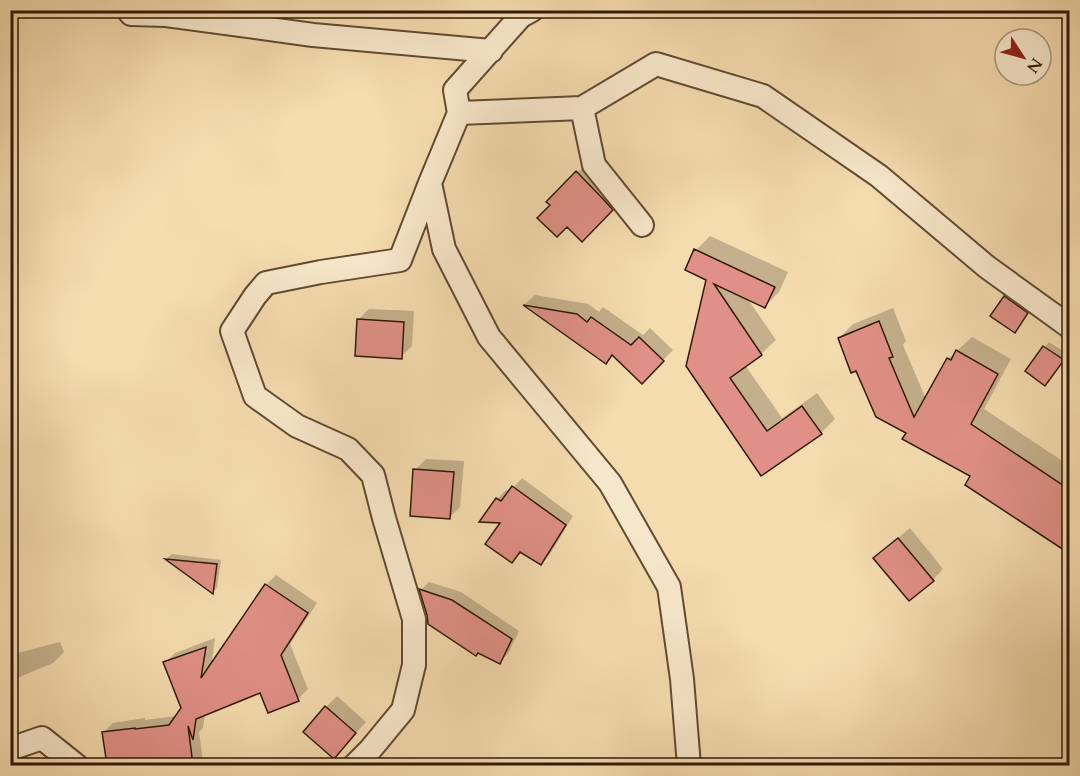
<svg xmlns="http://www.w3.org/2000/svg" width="1080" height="776" font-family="Cardo,serif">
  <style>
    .shadow { fill: #0003 }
    .building { fill: #e09086; stroke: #311908; stroke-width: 1.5 }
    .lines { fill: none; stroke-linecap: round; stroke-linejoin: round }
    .street-casing { stroke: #624a32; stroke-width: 26 }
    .street { stroke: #f8e8cb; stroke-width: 22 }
  </style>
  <rect width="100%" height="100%" fill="#f5dcaf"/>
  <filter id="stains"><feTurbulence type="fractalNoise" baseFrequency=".00333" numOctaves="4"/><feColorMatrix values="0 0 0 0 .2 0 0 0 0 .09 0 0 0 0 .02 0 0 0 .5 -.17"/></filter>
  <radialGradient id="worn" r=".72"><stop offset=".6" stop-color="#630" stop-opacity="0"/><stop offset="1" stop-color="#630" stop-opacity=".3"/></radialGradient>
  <!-- shadow -->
  <path class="shadow" d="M 588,162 L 623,198 L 582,240 L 548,201 Z
    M 710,236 L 788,272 L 779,292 L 765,306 L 747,298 L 776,340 L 761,354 L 745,365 L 782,418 L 817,393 L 835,419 L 821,433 L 762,474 L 688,366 L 708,279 L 696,250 Z
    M 1010,292 L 1032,308 L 1020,326 L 1015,331 L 1005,297 Z
    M 535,295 L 588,304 L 599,312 L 603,307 L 643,335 L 650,328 L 673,350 L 642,382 L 614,354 L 606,362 L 525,304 Z
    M 893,308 L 906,341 L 903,345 L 926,399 L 948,359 L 972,337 L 1011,359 L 984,409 L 1070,466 L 1070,553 L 973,475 L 908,433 L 857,369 L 839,338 L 853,324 Z
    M 369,309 L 414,311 L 412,346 L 401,357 L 358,320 Z
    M 1049,342 L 1068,354 L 1045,384 L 1027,371 Z
    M 426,459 L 464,461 L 460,507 L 449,518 L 415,470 Z
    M 522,478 L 573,516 L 550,554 L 541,563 L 521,553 L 512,561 L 497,499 L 506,490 L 509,492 Z
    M 910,528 L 943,569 L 933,580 L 886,548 Z
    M 172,554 L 221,560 L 217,588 L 212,592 L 167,558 Z
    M 276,575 L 317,603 L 290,644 L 308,689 L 298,699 L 261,692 L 205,714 L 203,728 L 199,732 L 203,761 L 198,766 L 108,766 L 103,733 L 113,723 L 145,718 L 145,720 L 177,716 L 183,708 L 165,663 L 175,653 L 215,638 L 211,667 L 266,585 Z
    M 429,582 L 461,592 L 519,631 L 508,654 L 499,662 L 428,615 L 421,590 Z
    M 60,642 L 64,652 L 53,663 L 10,681 L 10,655 Z
    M 337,696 L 366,722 L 334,757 L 326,707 Z"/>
  <!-- building -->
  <path class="building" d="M 576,171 L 604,200 L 613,210 L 582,242 L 567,227 L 557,237 L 537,218 L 550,205 L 546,202 Z
    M 694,249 L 775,287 L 765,308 L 714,284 L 762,355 L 730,378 L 767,431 L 802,406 L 822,434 L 761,476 L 686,366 L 706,280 L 685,270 Z
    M 1004,296 L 1028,313 L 1015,333 L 990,316 Z
    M 523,305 L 577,314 L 587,322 L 591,317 L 631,345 L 639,337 L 664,361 L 642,384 L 612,355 L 606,364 Z
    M 357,319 L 404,322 L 402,359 L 355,356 Z
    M 879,321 L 893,357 L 889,358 L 914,417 L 947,358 L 951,360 L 956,350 L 998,374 L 971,424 L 1070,490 L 1070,554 L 965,485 L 970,476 L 902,439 L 906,433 L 876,417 L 856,371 L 851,373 L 838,338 Z
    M 1043,346 L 1064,360 L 1045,386 L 1025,371 Z
    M 413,469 L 454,472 L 450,519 L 410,516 Z
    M 512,486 L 566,525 L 541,565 L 520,552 L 512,563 L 485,544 L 500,523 L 479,522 L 496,498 L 501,501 Z
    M 898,538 L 934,581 L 909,601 L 873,558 Z
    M 165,559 L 217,564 L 213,594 Z
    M 265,584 L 308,613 L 281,655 L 299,701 L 268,713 L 260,693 L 196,719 L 193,740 L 188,726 L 193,765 L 107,765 L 102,732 L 135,728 L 135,729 L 169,725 L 181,708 L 163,662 L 206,647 L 201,678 Z
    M 419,589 L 452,600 L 512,639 L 500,664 L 478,653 L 476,656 L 428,624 L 427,615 Z
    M 325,706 L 356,733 L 334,759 L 303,732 Z"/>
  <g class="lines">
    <!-- street casing -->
    <g class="street-casing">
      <path id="street" d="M 128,10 L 131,14 L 166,15 L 313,35 L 491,51
        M 532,10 L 521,16 L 455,90 L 459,113 L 430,183 L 444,249 L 489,337 L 610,483 L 669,587 L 682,679 L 689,766
        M 582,108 L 594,165 L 642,225
        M 459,113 L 582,108 L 656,64 L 763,96 L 879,176 L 987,267 L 1070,327
        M 10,749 L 42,738 L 77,766
        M 354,766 L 370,750 L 403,710 L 414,665 L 414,619 L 384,518 L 373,475 L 348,449 L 297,426 L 255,396 L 232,331 L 255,296 L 266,283 L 321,272 L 400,260 L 430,183"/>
    </g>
    <!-- street -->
    <use href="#street" class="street"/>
  </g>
  <!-- margin -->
  <rect width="1080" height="776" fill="none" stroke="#f5dcaf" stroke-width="36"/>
  <rect x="12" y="12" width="1056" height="752" fill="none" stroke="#311908" stroke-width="3"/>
  <rect x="18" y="18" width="1044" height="740" fill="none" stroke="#311908" stroke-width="1.5"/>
  <!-- north arrow -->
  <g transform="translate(1023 57) rotate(126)"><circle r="28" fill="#f8e8cb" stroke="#a8957d" stroke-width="1.5"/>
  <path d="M0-4.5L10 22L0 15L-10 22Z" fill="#8f2418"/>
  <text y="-9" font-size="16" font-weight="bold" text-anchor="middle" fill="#311908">N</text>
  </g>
  <rect width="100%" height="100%" filter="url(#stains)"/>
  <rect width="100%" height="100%" fill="url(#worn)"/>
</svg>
